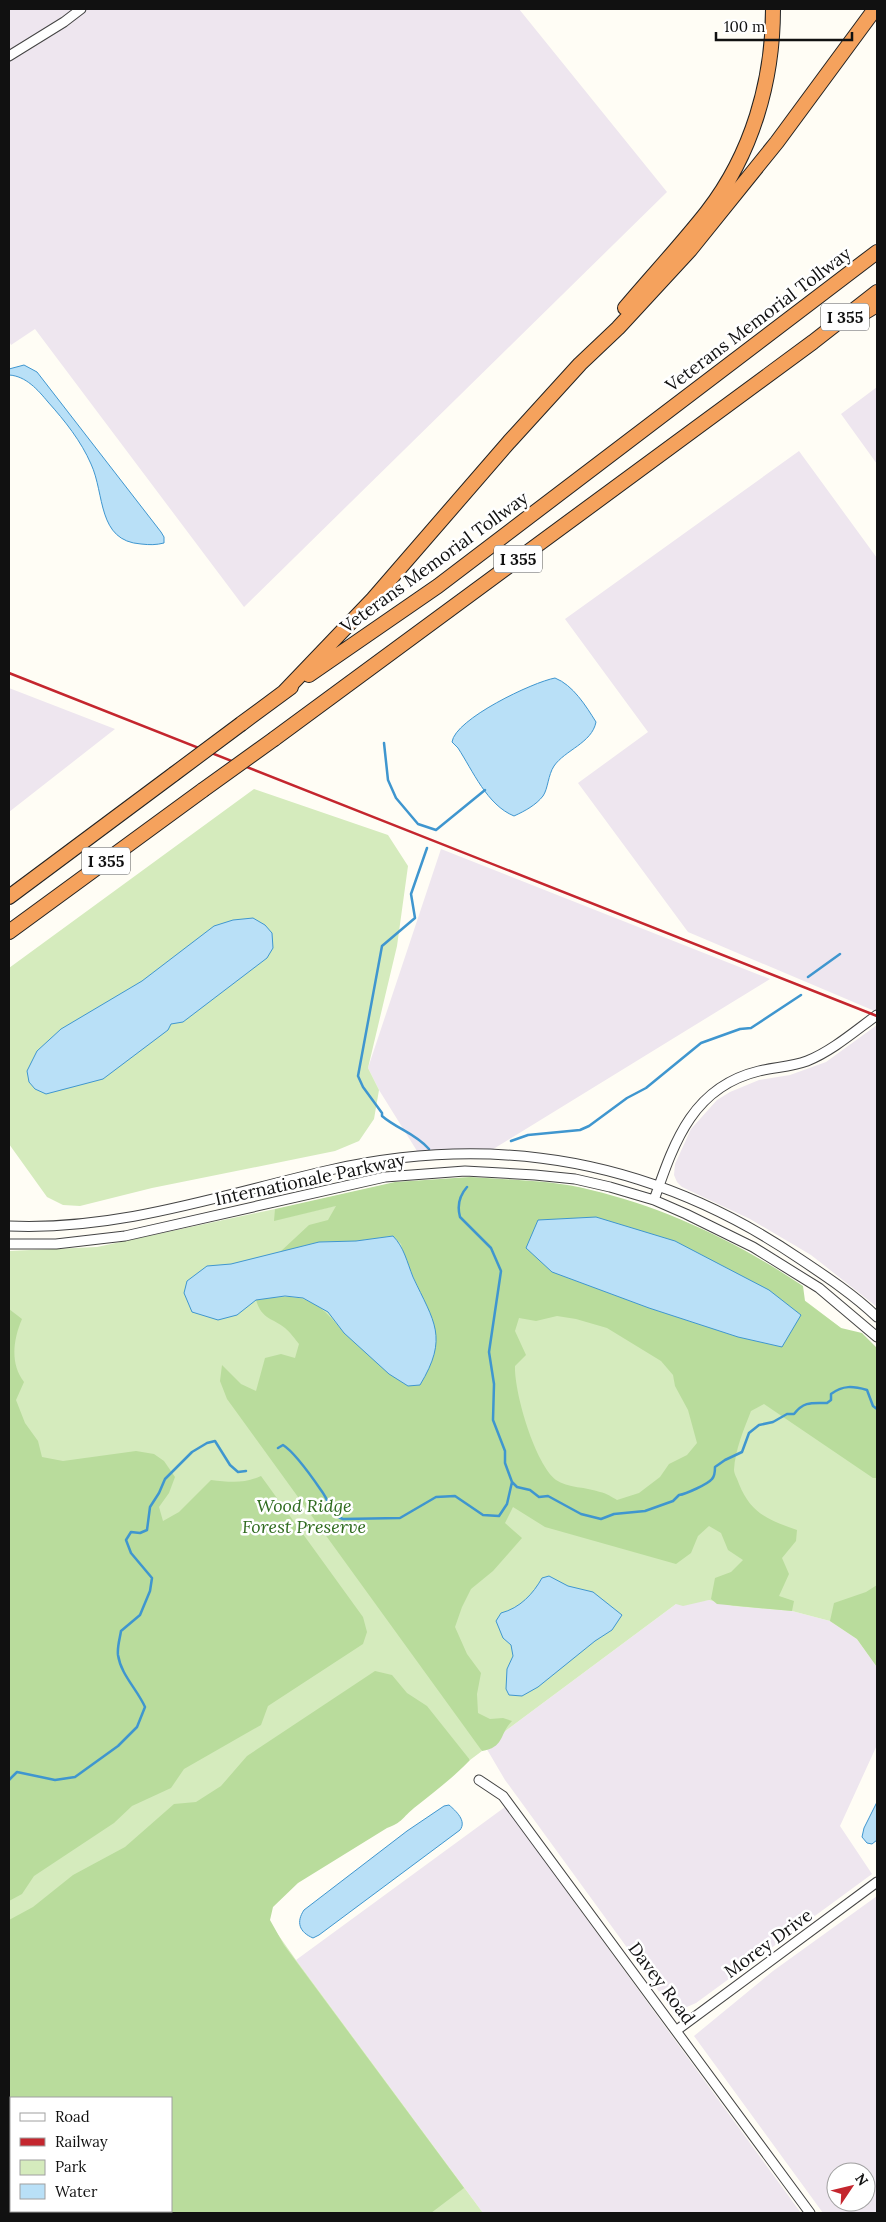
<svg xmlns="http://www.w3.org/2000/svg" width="886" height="2222" font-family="Lora,serif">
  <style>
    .industrial { fill: #eee6ef; fill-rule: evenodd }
    .green { fill: #d5ebbd; fill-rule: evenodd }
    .forest { fill: #b9dc9c; fill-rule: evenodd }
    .water { fill: #b9e0f7; stroke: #3f96cf }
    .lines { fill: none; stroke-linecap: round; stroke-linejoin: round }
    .stream { stroke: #3f96cf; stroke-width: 2.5 }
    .minor-casing { stroke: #444; stroke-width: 11 }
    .highway-casing { stroke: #222; stroke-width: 16 }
    .minor { stroke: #fff; stroke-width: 9 }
    .highway { stroke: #f5a25d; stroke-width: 14 }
    .rail { stroke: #c4262e; stroke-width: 2.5 }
    .highway-bridge-casing { stroke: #222; stroke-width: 16; stroke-linecap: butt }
    .highway-bridge { stroke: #f5a25d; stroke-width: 14 }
    .labels { text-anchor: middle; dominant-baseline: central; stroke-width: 5; stroke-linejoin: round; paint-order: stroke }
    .shield { fill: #fff; stroke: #585858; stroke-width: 1 }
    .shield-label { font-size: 16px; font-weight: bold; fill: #111 }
    .street-label { font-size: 18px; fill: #111; stroke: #fff }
    .park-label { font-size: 18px; font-style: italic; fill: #2f6b1f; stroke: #fff }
  </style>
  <rect width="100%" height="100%" fill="#fffdf5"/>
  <!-- industrial -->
  <path class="industrial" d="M 9,9 L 519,9 L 667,192 L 244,607 L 35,329 L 11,345 L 9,341 Z
    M 877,387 L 877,464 L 841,414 Z
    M 799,451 L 877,558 L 877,1012 L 688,932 L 578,783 L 648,732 L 565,619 Z
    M 9,688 L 115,729 L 9,812 Z
    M 441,849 L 770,979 L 490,1151 L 417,1151 L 379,1090 L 368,1068 Z
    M 877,1025 L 877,1307 L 811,1255 L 750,1219 L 682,1187 L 677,1182 L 674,1175 L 675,1164 L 691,1129 L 717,1100 L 730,1092 L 759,1080 L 790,1075 L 826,1062 Z
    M 709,1600 L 733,1606 L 792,1611 L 830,1621 L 857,1639 L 877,1667 L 877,1745 L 840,1826 L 872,1874 L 696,2003 L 682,2009 L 669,2003 L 663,1997 L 505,1780 L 485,1746 L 676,1604 Z
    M 505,1807 L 801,2213 L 483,2213 L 296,1960 Z
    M 877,1896 L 877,2213 L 823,2213 L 694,2036 L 773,1971 ZM 836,2172 L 866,2172 L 866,2202 L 836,2202 Z"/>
  <!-- green -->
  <path class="green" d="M 254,789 L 388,835 L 408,866 L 397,946 L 368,1068 L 379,1090 L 374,1119 L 359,1141 L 335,1151 L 152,1188 L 80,1206 L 63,1205 L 47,1197 L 9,1144 L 9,968 Z
    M 372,1197 L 791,1290 L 841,1328 L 877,1362 L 877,1667 L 857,1639 L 830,1621 L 792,1611 L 733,1606 L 709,1600 L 683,1606 L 676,1604 L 481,1749 L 482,1751 L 470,1760 L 469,1759 L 260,1909 L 296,1960 L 483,2213 L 9,2213 L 9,1251 L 97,1247 L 275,1209 L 275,1220 ZM 11,2098 L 171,2098 L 171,2211 L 11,2211 Z"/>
  <!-- forest -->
  <path class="forest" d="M 470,1177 C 510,1180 552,1180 591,1190 C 667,1208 739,1243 803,1286 L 805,1301 L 841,1328 L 862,1333 L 877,1348 L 877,1478 L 873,1478 L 764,1404 L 751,1411 C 744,1429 735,1450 734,1470 C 734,1474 738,1480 739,1484 C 751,1514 769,1520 797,1530 L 796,1541 L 782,1558 L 789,1574 L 779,1596 L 794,1601 L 792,1611 L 717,1604 L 711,1599 L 715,1578 L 731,1572 L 743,1560 L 728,1550 L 721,1533 L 709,1526 L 698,1536 L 691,1553 L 676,1564 L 545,1527 L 513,1507 L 505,1523 L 522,1538 L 493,1571 L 471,1589 L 462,1607 L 455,1627 L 467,1654 L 481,1673 L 477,1694 L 478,1713 L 490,1719 L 503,1718 L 512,1721 C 499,1734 505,1747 482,1751 L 227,1399 L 220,1381 L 222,1365 L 241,1384 L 256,1391 L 265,1358 L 281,1354 L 295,1358 L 299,1344 C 295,1339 290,1332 285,1328 C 273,1318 262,1320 256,1300 C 301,1293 315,1296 344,1333 L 425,1302 L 405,1259 L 401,1244 L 393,1236 L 356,1241 L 319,1242 L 280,1252 L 309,1225 L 328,1220 L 336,1206 L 274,1221 L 275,1209 L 395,1182 ZM 552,1272 L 738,1337 L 649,1308 ZM 557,1316 L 576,1319 L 607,1328 L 661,1361 L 673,1375 L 675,1386 L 688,1410 L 697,1443 L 687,1455 L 669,1464 L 660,1477 L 639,1493 L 617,1500 C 612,1497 606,1493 600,1492 C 587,1487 567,1488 556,1480 C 535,1464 514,1392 515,1366 L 526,1355 L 515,1331 L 519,1318 L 536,1321 Z
    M 9,1309 L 22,1319 C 13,1340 10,1364 24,1382 L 16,1400 L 25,1423 L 38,1441 L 42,1457 L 63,1461 L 136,1451 L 154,1454 L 164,1461 L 175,1477 L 169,1493 L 159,1507 L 163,1521 L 179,1512 L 211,1480 C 229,1482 244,1484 261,1476 L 363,1617 L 367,1632 L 363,1644 L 268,1706 L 261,1725 L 184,1769 L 171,1788 L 132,1806 L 114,1823 L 34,1876 L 22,1894 L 9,1901 Z
    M 877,1585 L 877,1667 L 857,1639 L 830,1621 L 834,1603 L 866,1592 Z
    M 375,1671 L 392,1675 L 407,1693 L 427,1706 L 470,1760 C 453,1778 434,1792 414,1808 C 403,1817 402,1823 387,1828 L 298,1883 L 273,1907 L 270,1920 L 284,1945 L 464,2188 L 431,2213 L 9,2213 L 9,1920 L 33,1907 L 73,1875 L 125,1847 L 174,1804 L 196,1802 L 221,1786 L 247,1756 ZM 11,2098 L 171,2098 L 171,2211 L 11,2211 Z"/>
  <!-- water -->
  <path class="water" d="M 24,365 L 37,372 L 161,532 L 164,537 L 164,543 C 156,545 150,545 141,544 C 97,541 105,494 91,464 C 81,441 65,421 48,402 C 38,390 26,376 9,375 L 9,369 Z
    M 555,678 C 573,685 586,706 596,722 C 592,743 565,750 554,766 C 548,775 548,789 543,796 C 536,805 525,811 514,816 C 487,805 473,771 458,748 L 452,742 C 455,719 533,682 555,678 Z
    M 253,918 L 265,925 L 272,933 L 273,948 L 267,958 L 183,1022 L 171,1024 L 168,1030 L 103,1079 L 46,1094 L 35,1089 L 29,1082 L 27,1071 L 37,1051 L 61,1029 L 142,981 L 214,926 L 233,920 Z
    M 596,1217 L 675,1241 L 769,1290 L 801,1315 L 782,1347 L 738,1337 L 649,1308 L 552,1272 L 526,1248 L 538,1220 Z
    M 393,1236 C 404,1247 407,1262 413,1277 C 434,1322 449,1337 420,1385 L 408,1386 L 389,1374 L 344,1333 L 328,1312 L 303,1298 L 285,1296 L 256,1300 L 237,1315 L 218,1320 L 192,1312 L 184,1293 L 187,1281 L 207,1266 L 231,1264 L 319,1242 L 356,1241 Z
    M 549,1576 L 568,1586 L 593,1592 L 622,1615 L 612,1630 L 595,1641 L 538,1687 L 522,1696 L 509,1695 L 506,1689 L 507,1669 L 513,1656 L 511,1645 L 503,1638 L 496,1621 L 501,1613 C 520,1608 533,1594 542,1578 Z
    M 877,1802 L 877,1840 L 872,1844 L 867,1843 L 862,1837 L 864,1828 Z
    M 449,1805 C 456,1811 467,1821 460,1830 L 319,1935 L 313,1938 C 299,1932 296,1922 304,1910 L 407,1831 L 444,1806 Z"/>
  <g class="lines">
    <!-- stream -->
    <path class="stream" d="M 384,743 L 388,780 L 396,798 L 418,824 L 436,830 L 485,790
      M 427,848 L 411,894 L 415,918 L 382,946 L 358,1076 L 363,1087 L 382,1113 L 382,1116 C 397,1129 415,1133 429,1149
      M 808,977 L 840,954
      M 511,1141 L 528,1135 L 580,1130 L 589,1126 L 627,1098 L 646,1088 L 701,1043 L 740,1029 L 751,1028 L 801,995
      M 278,1448 L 283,1445 C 296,1453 314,1480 323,1493 C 331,1504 328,1514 343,1519 L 400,1518 L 436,1497 L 455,1496 L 483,1515 L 499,1516 L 507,1504 L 512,1482 L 505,1463 L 505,1451 L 493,1420 L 494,1384 L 489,1352 L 501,1271 L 491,1248 L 460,1217 C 457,1206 460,1195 467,1187
      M 512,1482 L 517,1487 L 530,1490 L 539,1497 L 548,1496 L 581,1514 L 601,1519 L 614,1514 L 645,1511 L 673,1501 L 679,1495 C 686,1494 708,1484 712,1479 C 715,1476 715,1472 715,1467 L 725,1460 L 742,1452 L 749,1433 L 759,1425 L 773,1422 L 787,1414 L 794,1414 C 804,1401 812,1403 827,1403 L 831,1400 L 831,1394 C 843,1385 853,1386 867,1390 L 873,1406 L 877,1409
      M 9,1780 L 17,1772 L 55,1780 L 75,1777 L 118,1746 L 137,1727 L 145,1707 C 137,1689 121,1675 118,1655 C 117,1647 120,1638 121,1631 L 140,1615 L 150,1591 L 152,1578 L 131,1553 L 126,1540 L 131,1532 L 140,1533 L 147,1530 L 150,1507 L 159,1493 L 165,1479 L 192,1452 L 207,1443 L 215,1441 L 230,1465 L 238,1472 L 246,1471"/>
    <!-- minor casing -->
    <g class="minor-casing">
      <path id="minor" d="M 9,56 L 64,22 L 81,9
        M 654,1200 C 674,1143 692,1087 759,1071 C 775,1067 791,1067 807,1061 C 832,1051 855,1031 877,1015
        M 9,1226 C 119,1231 224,1194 330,1170 C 499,1132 656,1161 800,1259 C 827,1277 854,1295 877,1317
        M 9,1244 L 56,1244 L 125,1236 L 385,1177 L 465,1171 L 535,1175 L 575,1179 L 610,1187 L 654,1200 L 686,1214 L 753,1247 L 819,1288 L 877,1337
        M 479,1780 L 503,1796 L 810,2213
        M 677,2030 L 877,1882"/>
    </g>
    <!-- highway casing -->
    <g class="highway-casing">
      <path id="highway" d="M 625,308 C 652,276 681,245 707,212 C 752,154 773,81 773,9
        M 857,317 L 877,305
        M 309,675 L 438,586 L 877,252
        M 284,692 L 373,599 L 509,442 L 580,364 L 618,328 L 690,250 L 777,142 L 875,9
        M 241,724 L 291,687
        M 274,739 L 813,342 L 877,292
        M 9,897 L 174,774
        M 9,932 L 203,790"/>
    </g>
    <!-- minor -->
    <use href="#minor" class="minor"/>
    <!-- highway -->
    <use href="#highway" class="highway"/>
    <!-- rail -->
    <path class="rail" d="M 9,673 L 877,1016"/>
    <!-- highway-bridge casing -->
    <g class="highway-bridge-casing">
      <path id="highway-bridge" d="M 174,774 L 241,724
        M 203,790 L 274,739"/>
    </g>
    <!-- highway-bridge -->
    <use href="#highway-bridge" class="highway-bridge"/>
  </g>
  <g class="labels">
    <!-- shield labels -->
    <g class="shield">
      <rect x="821" y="303.5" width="48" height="27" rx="4"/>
      <rect x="494" y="545.5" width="48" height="27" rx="4"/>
      <rect x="82" y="847.5" width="48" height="27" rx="4"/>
    </g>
    <g class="shield-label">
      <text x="845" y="317">I 355</text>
      <text x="518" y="559">I 355</text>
      <text x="106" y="861">I 355</text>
    </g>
    <!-- street labels -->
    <g class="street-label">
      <text transform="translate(758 319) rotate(-37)">Veterans Memorial Tollway</text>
      <text transform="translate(434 562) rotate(-36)">Veterans Memorial Tollway</text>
      <text transform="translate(310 1179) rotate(-12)">Internationale Parkway</text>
      <text transform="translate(768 1943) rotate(-36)">Morey Drive</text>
      <text transform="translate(662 1983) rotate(53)">Davey Road</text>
    </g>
    <!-- park labels -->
    <g class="park-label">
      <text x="304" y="1505">Wood Ridge<tspan x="304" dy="21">Forest Preserve</tspan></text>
    </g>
  </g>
  <!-- border -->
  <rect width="886" height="2222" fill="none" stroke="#111111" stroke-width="20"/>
  <!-- legend -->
  <rect x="10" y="2097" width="162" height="115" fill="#ffffff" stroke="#a0a0a0"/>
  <rect x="20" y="2113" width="25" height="8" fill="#ffffff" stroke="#a0a0a0"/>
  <text x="55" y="2122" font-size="15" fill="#111111">Road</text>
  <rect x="20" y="2138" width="25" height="8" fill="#c4262e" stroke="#a0a0a0"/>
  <text x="55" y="2147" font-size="15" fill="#111111">Railway</text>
  <rect x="20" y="2160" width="25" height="15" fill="#d5ebbd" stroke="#a0a0a0"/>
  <text x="55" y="2172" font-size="15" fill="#111111">Park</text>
  <rect x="20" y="2184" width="25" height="15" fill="#b9e0f7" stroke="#a0a0a0"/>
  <text x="55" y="2197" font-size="15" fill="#111111">Water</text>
  <!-- north arrow -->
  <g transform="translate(851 2187) rotate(55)"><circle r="24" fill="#ffffff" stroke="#a0a0a0"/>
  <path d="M0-4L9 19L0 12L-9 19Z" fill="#c4262e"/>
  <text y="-8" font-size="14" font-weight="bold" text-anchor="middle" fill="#111111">N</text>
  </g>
  <!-- scale -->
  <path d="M716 32v8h136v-8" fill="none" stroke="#111111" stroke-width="2.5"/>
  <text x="724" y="32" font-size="15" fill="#111111" stroke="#ffffff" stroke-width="4" paint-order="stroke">100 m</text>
</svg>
